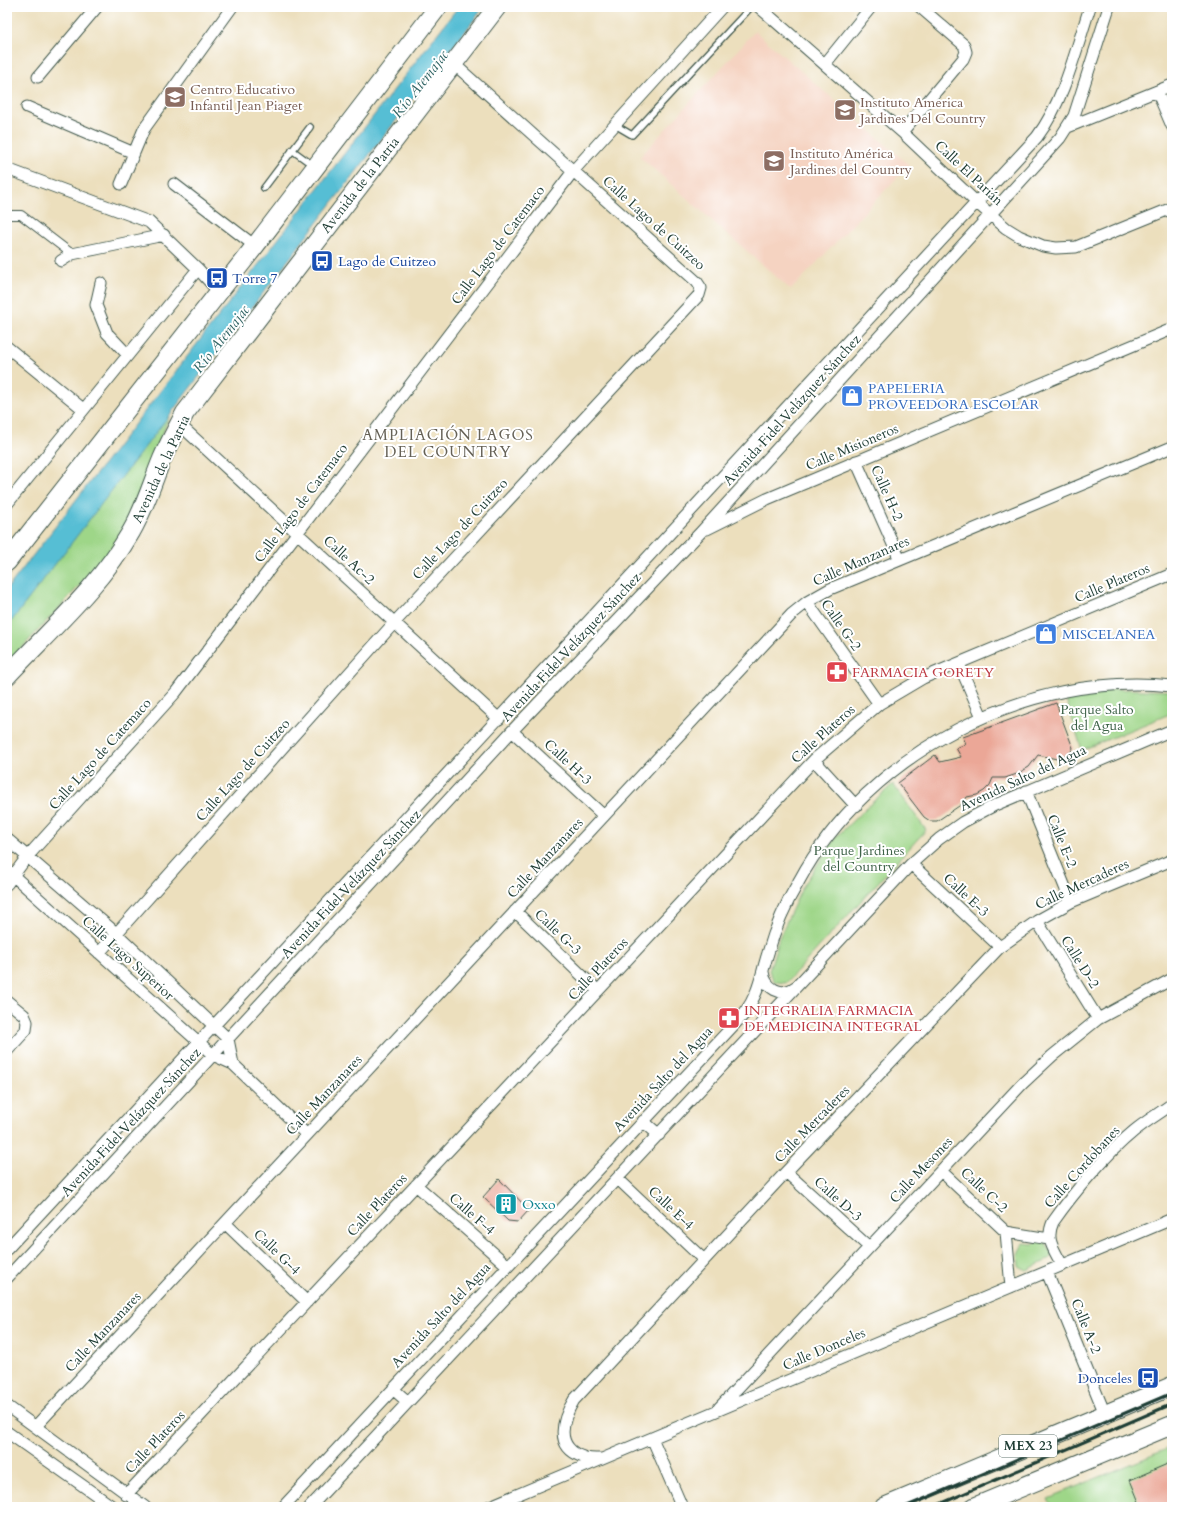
<svg xmlns="http://www.w3.org/2000/svg" width="1179" height="1514" font-family="Cardo,serif">
  <style>
    .built { fill: #f5d3c1 }
    .green { fill: #9ed688; stroke: #5e8a5e }
    .water { fill: #57bed4; stroke: #3b7e84 }
    .building { fill: #eba797 }
    .lines { fill: none; stroke-linecap: round; stroke-linejoin: round }
    .service-casing { stroke: #3e5549; stroke-width: 8 }
    .pedestrian-casing { stroke: #3e5549; stroke-width: 10 }
    .minor-casing { stroke: #3e5549; stroke-width: 13 }
    .primary-casing { stroke: #3e5549; stroke-width: 20 }
    .service { stroke: #fff; stroke-width: 5.5 }
    .pedestrian { stroke: #fff; stroke-width: 8 }
    .minor { stroke: #fff; stroke-width: 11 }
    .primary { stroke: #fff; stroke-width: 18 }
    .rail { stroke: #1f3d34; stroke-width: 3 }
    .labels { text-anchor: middle; dominant-baseline: central; stroke-width: 4; stroke-linejoin: round; paint-order: stroke }
    .shield { fill: #fff; stroke: #627771; stroke-width: 1 }
    .shield-label { font-size: 13px; font-weight: bold; fill: #1f3d34 }
    .education-label { font-size: 14px; fill: #785e54; stroke: #fff; text-anchor: start }
    .street-label { font-size: 14px; fill: #1f3d34; stroke: #fff }
    .transit-label { font-size: 14px; fill: #164399; stroke: #fff; text-anchor: start }
    .shop-label { font-size: 14px; fill: #366cbe; stroke: #fff; text-anchor: start }
    .health-label { font-size: 14px; fill: #be3a42; stroke: #fff; text-anchor: start }
    .park-label { font-size: 14px; fill: #3f6349; stroke: #fff }
    .culture-label { font-size: 14px; fill: #0d838f; stroke: #fff; text-anchor: start }
    .water-label { font-size: 15px; font-style: italic; fill: #306464; stroke: #fff }
    .neighbourhood-label { font-size: 15px; letter-spacing: 1px; fill: #666257; stroke: #fff }
  </style>
  <rect width="100%" height="100%" fill="#fff"/>
  <filter id="ink" filterUnits="userSpaceOnUse"><feTurbulence type="fractalNoise" baseFrequency=".025" numOctaves="2"/><feDisplacementMap in="SourceGraphic" scale="8" xChannelSelector="R" yChannelSelector="G"/><feConvolveMatrix kernelMatrix="1 2 1 2 8 2 1 2 1" color-interpolation-filters="sRGB"/></filter>
  <filter id="wash" filterUnits="userSpaceOnUse"><feTurbulence type="fractalNoise" baseFrequency=".012" numOctaves="4" result="noise"/><feDisplacementMap in="SourceGraphic" scale="16" xChannelSelector="R" yChannelSelector="G"/><feGaussianBlur stdDeviation="0.9" result="paint"/><feColorMatrix in="noise" values="0 0 0 0 0 0 0 0 0 0 0 0 0 0 0 0 0 1.4 0 .05"/><feComposite in="paint" operator="in"/></filter>
  <g filter="url(#wash)">
    <rect width="100%" height="100%" fill="#ecdfbd"/>
    <!-- built -->
    <path class="built" d="M 755,31 L 909,165 L 791,290 L 640,157 Z"/>
    <!-- green -->
    <path class="green" d="M 170,414 L 133,511 L 112,548 L 80,585 L 7,664 L 7,627 Z
      M 1115,689 L 1172,691 L 1172,713 L 1082,750 L 1065,697 Z
      M 893,784 L 926,830 L 786,983 L 775,982 L 769,971 L 779,938 L 802,888 L 835,838 L 866,808 Z
      M 1040,1240 L 1045,1242 L 1052,1253 L 1050,1259 L 1027,1270 L 1019,1266 L 1018,1255 L 1023,1243 L 1033,1244 Z
      M 1172,1447 L 1172,1507 L 1053,1507 L 1049,1498 Z"/>
    <!-- water -->
    <path class="water" d="M 458,7 L 484,7 L 339,194 L 7,627 L 7,589 Z"/>
    <g id="blocks">
      <!-- building -->
      <path class="building" d="M 1056,703 L 1073,748 L 1070,753 L 1057,759 L 1038,755 L 1029,767 L 1017,774 L 1005,778 L 993,778 L 990,785 L 984,791 L 977,795 L 967,797 L 962,804 L 937,821 L 930,821 L 924,817 L 898,783 L 935,755 L 940,762 L 961,757 L 956,748 L 966,744 L 963,737 Z
        M 499,1179 L 529,1210 L 518,1222 L 508,1221 L 483,1197 Z
        M 1172,1462 L 1172,1507 L 1141,1507 L 1130,1480 Z"/>
    </g>
  </g>
  <g filter="url(#ink)">
    <use href="#blocks" fill-opacity="0" stroke="#3e5549" stroke-width="1"/>
    <g class="lines">
      <!-- service casing -->
      <g class="service-casing">
        <path id="service" d="M 615,125 L 632,135 L 751,7
          M 292,150 L 314,166
          M 264,188 L 310,127"/>
      </g>
      <!-- pedestrian casing -->
      <g class="pedestrian-casing">
        <path id="pedestrian" d="M 7,215 L 21,215 L 72,254"/>
      </g>
      <!-- minor casing -->
      <g class="minor-casing">
        <path id="minor" d="M 759,7 L 902,132 L 976,202 L 1006,228 L 1019,236 L 1043,246 L 1056,248 L 1076,247 L 1172,208
          M 825,64 L 871,7
          M 38,77 L 97,7
          M 1157,91 L 1172,126
          M 27,107 L 134,153
          M 1068,127 L 1172,85
          M 902,132 L 963,59 L 966,52 L 964,45 L 920,7
          M 7,169 L 149,222 L 198,269 L 219,292
          M 121,184 L 144,129 L 232,7
          M 174,184 L 255,246
          M 61,261 L 72,254 L 164,235
          M 101,283 L 96,305 L 107,333 L 127,354
          M 7,347 L 83,409
          M 179,424 L 499,719
          M 856,461 L 900,560
          M 7,504 L 198,269
          M 707,529 L 767,499 L 1172,329
          M 807,602 L 879,704
          M 959,664 L 982,717
          M 512,731 L 604,816
          M 814,760 L 856,806
          M 1026,791 L 1071,902
          M 7,839 L 117,934 L 228,1039 L 233,1064
          M 911,864 L 1000,947
          M 7,870 L 213,1055 L 233,1064 L 307,1135
          M 7,884 L 27,857 L 176,692 L 574,170 L 722,7
          M 515,911 L 598,991
          M 1037,921 L 1098,1019
          M 99,953 L 394,623 L 699,295 L 701,288 L 697,282 L 453,63
          M 763,972 C 765,988 781,998 795,987
          M 7,1001 L 24,1015 L 27,1022 L 26,1030 L 7,1051
          M 643,1121 L 659,1135
          M 941,1171 L 1006,1232 L 1049,1239
          M 786,1172 L 869,1247
          M 618,1179 L 704,1260
          M 416,1185 L 508,1266
          M 225,1223 L 307,1302
          M 1006,1232 L 1011,1287
          M 7,1249 L 1037,137 C 1064,101 1076,49 1090,7
          M 1062,1265 C 1054,1249 1045,1240 1053,1222 C 1074,1192 1106,1154 1134,1131 C 1146,1121 1160,1113 1172,1104
          M 1047,1272 L 1105,1414
          M 7,1278 L 512,731 L 701,532 L 1060,138 L 1074,116 L 1109,7
          M 393,1389 L 408,1402
          M 7,1406 L 145,1507
          M 719,1408 L 1022,1084 L 1052,1056 L 1098,1019 L 1172,979
          M 36,1426 L 792,614 L 807,602 L 830,589 L 1172,447
          M 7,1432 L 113,1507
          M 652,1438 L 682,1507
          M 601,1459 C 595,1459 588,1459 583,1457 C 554,1447 562,1420 574,1400 L 786,1172 L 1000,947 L 1037,921 L 1071,902 L 1172,860
          M 126,1495 L 814,760 L 879,704 L 923,678 L 1172,574
          M 283,1507 L 744,1014 C 760,991 760,978 768,953 C 775,928 786,903 799,881 C 868,753 1028,670 1172,686
          M 310,1507 L 911,864 L 939,839 L 963,822 L 995,805 L 1172,730
          M 488,1507 L 1172,1219"/>
      </g>
      <!-- primary casing -->
      <g class="primary-casing">
        <path id="primary" d="M 7,562 L 255,246 L 438,7
          M 7,676 C 49,631 100,586 131,532 C 145,508 152,483 162,459 C 169,443 177,428 185,413 L 497,7
          M 884,1507 L 1172,1386
          M 974,1507 L 1172,1425"/>
      </g>
      <!-- service -->
      <use href="#service" class="service"/>
      <!-- pedestrian -->
      <use href="#pedestrian" class="pedestrian"/>
      <!-- minor -->
      <use href="#minor" class="minor"/>
      <!-- primary -->
      <use href="#primary" class="primary"/>
      <!-- rail -->
      <path class="rail" d="M 905,1507 L 1172,1393
        M 933,1507 L 1172,1404"/>
    </g>
  </g>
  <!-- icons -->
  <defs>
    <g id="school-square" transform="scale(1.15)"><rect x="-9" y="-9" width="18" height="18" rx="4" fill="#8d6e63" stroke="#fff"/><path d="M0-5L7-2L0 1L-7-2ZM-4 1L0 2.5L4 1V4Q0 6-4 4Z" fill="#fff"/></g>
    <g id="bus-square" transform="scale(1.15)"><rect x="-9" y="-9" width="18" height="18" rx="4" fill="#1a4fb4" stroke="#fff"/><path d="M-5-6H5V4H4V6H2V4H-2V6H-4V4H-5ZM-3.5-4V0h7V-4ZM-3.5 1.2v1.5H-2V1.2ZM2 1.2v1.5H3.5V1.2Z" fill="#fff"/></g>
    <g id="shop-square" transform="scale(1.15)"><rect x="-9" y="-9" width="18" height="18" rx="4" fill="#3f7fe0" stroke="#fff"/><path d="M-5-2.5h2.3a2.7 3.5 0 0 1 5.4 0H5L5.5 6h-11ZM-1.5-2.5h3a1.5 2.3 0 0 0-3 0Z" fill="#fff"/></g>
    <g id="pharmacy-square" transform="scale(1.15)"><rect x="-9" y="-9" width="18" height="18" rx="4" fill="#e0444e" stroke="#fff"/><path d="M-2-6h4v4h4v4h-4v4h-4v-4h-4v-4h4Z" fill="#fff"/></g>
    <g id="building-square" transform="scale(1.15)"><rect x="-9" y="-9" width="18" height="18" rx="4" fill="#0f9aa8" stroke="#fff"/><path d="M-4-6H4V6H1V3H-1V6H-4ZM-2.5-4.3h1.7v1.8h-1.7ZM.8-4.3h1.7v1.8H.8ZM-2.5-1h1.7V.8h-1.7ZM.8-1h1.7V.8H.8Z" fill="#fff"/></g>
  </defs>
  <g fill-rule="evenodd">
    <use href="#school-square" x="175" y="97"/>
    <use href="#school-square" x="845" y="110"/>
    <use href="#school-square" x="774" y="161"/>
    <use href="#bus-square" x="322" y="261"/>
    <use href="#bus-square" x="217" y="278"/>
    <use href="#shop-square" x="852" y="396"/>
    <use href="#shop-square" x="1046" y="634"/>
    <use href="#pharmacy-square" x="837" y="672"/>
    <use href="#pharmacy-square" x="729" y="1018"/>
    <use href="#building-square" x="506" y="1204"/>
    <use href="#bus-square" x="1148" y="1378"/>
  </g>
  <g class="labels">
    <!-- shield labels -->
    <rect class="shield" x="999" y="1435" width="58" height="22" rx="3"/>
    <g class="shield-label">
      <text x="1028" y="1446">MEX 23</text>
    </g>
    <!-- education labels -->
    <g class="education-label">
      <text x="190" y="89">Centro Educativo<tspan x="190" dy="16">Infantil Jean Piaget</tspan></text>
      <text x="860" y="102">Instituto America<tspan x="860" dy="16">Jardines Del Country</tspan></text>
      <text x="790" y="153">Instituto América<tspan x="790" dy="16">Jardines del Country</tspan></text>
    </g>
    <!-- street labels -->
    <g class="street-label">
      <text transform="translate(969 173) rotate(43)">Calle El Parián</text>
      <text transform="translate(360 185) rotate(-52)">Avenida de la Patria</text>
      <text transform="translate(654 223) rotate(42)">Calle Lago de Cuitzeo</text>
      <text transform="translate(498 245) rotate(-53)">Calle Lago de Catemaco</text>
      <text transform="translate(792 410) rotate(-48)">Avenida Fidel Velázquez Sánchez</text>
      <text transform="translate(852 447) rotate(-23)">Calle Misioneros</text>
      <text transform="translate(161 469) rotate(-65)">Avenida de la Patria</text>
      <text transform="translate(887 493) rotate(66)">Calle H-2</text>
      <text transform="translate(301 503) rotate(-53)">Calle Lago de Catemaco</text>
      <text transform="translate(460 529) rotate(-47)">Calle Lago de Cuitzeo</text>
      <text transform="translate(349 560) rotate(43)">Calle Ac-2</text>
      <text transform="translate(861 561) rotate(-24)">Calle Manzanares</text>
      <text transform="translate(1112 583) rotate(-23)">Calle Plateros</text>
      <text transform="translate(841 625) rotate(55)">Calle G-2</text>
      <text transform="translate(571 647) rotate(-47)">Avenida Fidel Velázquez Sánchez</text>
      <text transform="translate(823 734) rotate(-42)">Calle Plateros</text>
      <text transform="translate(100 754) rotate(-48)">Calle Lago de Catemaco</text>
      <text transform="translate(568 762) rotate(43)">Calle H-3</text>
      <text transform="translate(243 770) rotate(-48)">Calle Lago de Cuitzeo</text>
      <text transform="translate(1023 778) rotate(-25)">Avenida Salto del Agua</text>
      <text transform="translate(1062 841) rotate(68)">Calle E-2</text>
      <text transform="translate(545 858) rotate(-47)">Calle Manzanares</text>
      <text transform="translate(351 884) rotate(-47)">Avenida Fidel Velázquez Sánchez</text>
      <text transform="translate(1082 884) rotate(-25)">Calle Mercaderes</text>
      <text transform="translate(966 895) rotate(43)">Calle E-3</text>
      <text transform="translate(558 932) rotate(44)">Calle G-3</text>
      <text transform="translate(128 958) rotate(42)">Calle Lago Superior</text>
      <text transform="translate(1080 962) rotate(58)">Calle D-2</text>
      <text transform="translate(598 969) rotate(-47)">Calle Plateros</text>
      <text transform="translate(663 1079) rotate(-47)">Avenida Salto del Agua</text>
      <text transform="translate(324 1095) rotate(-47)">Calle Manzanares</text>
      <text transform="translate(131 1122) rotate(-47)">Avenida Fidel Velázquez Sánchez</text>
      <text transform="translate(812 1124) rotate(-46)">Calle Mercaderes</text>
      <text transform="translate(1082 1167) rotate(-48)">Calle Cordobanes</text>
      <text transform="translate(921 1170) rotate(-47)">Calle Mesones</text>
      <text transform="translate(984 1190) rotate(43)">Calle C-2</text>
      <text transform="translate(838 1199) rotate(42)">Calle D-3</text>
      <text transform="translate(377 1205) rotate(-47)">Calle Plateros</text>
      <text transform="translate(671 1208) rotate(43)">Calle E-4</text>
      <text transform="translate(472 1214) rotate(41)">Calle F-4</text>
      <text transform="translate(277 1252) rotate(44)">Calle G-4</text>
      <text transform="translate(441 1315) rotate(-47)">Avenida Salto del Agua</text>
      <text transform="translate(1086 1326) rotate(68)">Calle A-2</text>
      <text transform="translate(103 1332) rotate(-47)">Calle Manzanares</text>
      <text transform="translate(824 1349) rotate(-23)">Calle Donceles</text>
      <text transform="translate(155 1442) rotate(-47)">Calle Plateros</text>
    </g>
    <!-- transit labels -->
    <g class="transit-label">
      <text x="338" y="261">Lago de Cuitzeo</text>
      <text x="232" y="278">Torre 7</text>
      <text x="1132" y="1378" text-anchor="end">Donceles</text>
    </g>
    <!-- shop labels -->
    <g class="shop-label">
      <text x="868" y="388">PAPELERIA<tspan x="868" dy="16">PROVEEDORA ESCOLAR</tspan></text>
      <text x="1062" y="634">MISCELANEA</text>
    </g>
    <!-- health labels -->
    <g class="health-label">
      <text x="852" y="672">FARMACIA GORETY</text>
      <text x="744" y="1010">INTEGRALIA FARMACIA<tspan x="744" dy="16">DE MEDICINA INTEGRAL</tspan></text>
    </g>
    <!-- park labels -->
    <g class="park-label">
      <text x="1097" y="709">Parque Salto<tspan x="1097" dy="16">del Agua</tspan></text>
      <text x="859" y="850">Parque Jardines<tspan x="859" dy="16">del Country</tspan></text>
    </g>
    <!-- culture labels -->
    <g class="culture-label">
      <text x="522" y="1204">Oxxo</text>
    </g>
    <!-- water labels -->
    <g class="water-label">
      <text transform="translate(420 84) rotate(-52)">Río Atemajac</text>
      <text transform="translate(221 339) rotate(-52)">Río Atemajac</text>
    </g>
    <!-- neighbourhood labels -->
    <g class="neighbourhood-label">
      <text x="448" y="435">AMPLIACIÓN LAGOS<tspan x="448" dy="17">DEL COUNTRY</tspan></text>
    </g>
  </g>
  <!-- margin -->
  <rect width="1179" height="1514" fill="none" stroke="#fff" stroke-width="24"/>
</svg>
